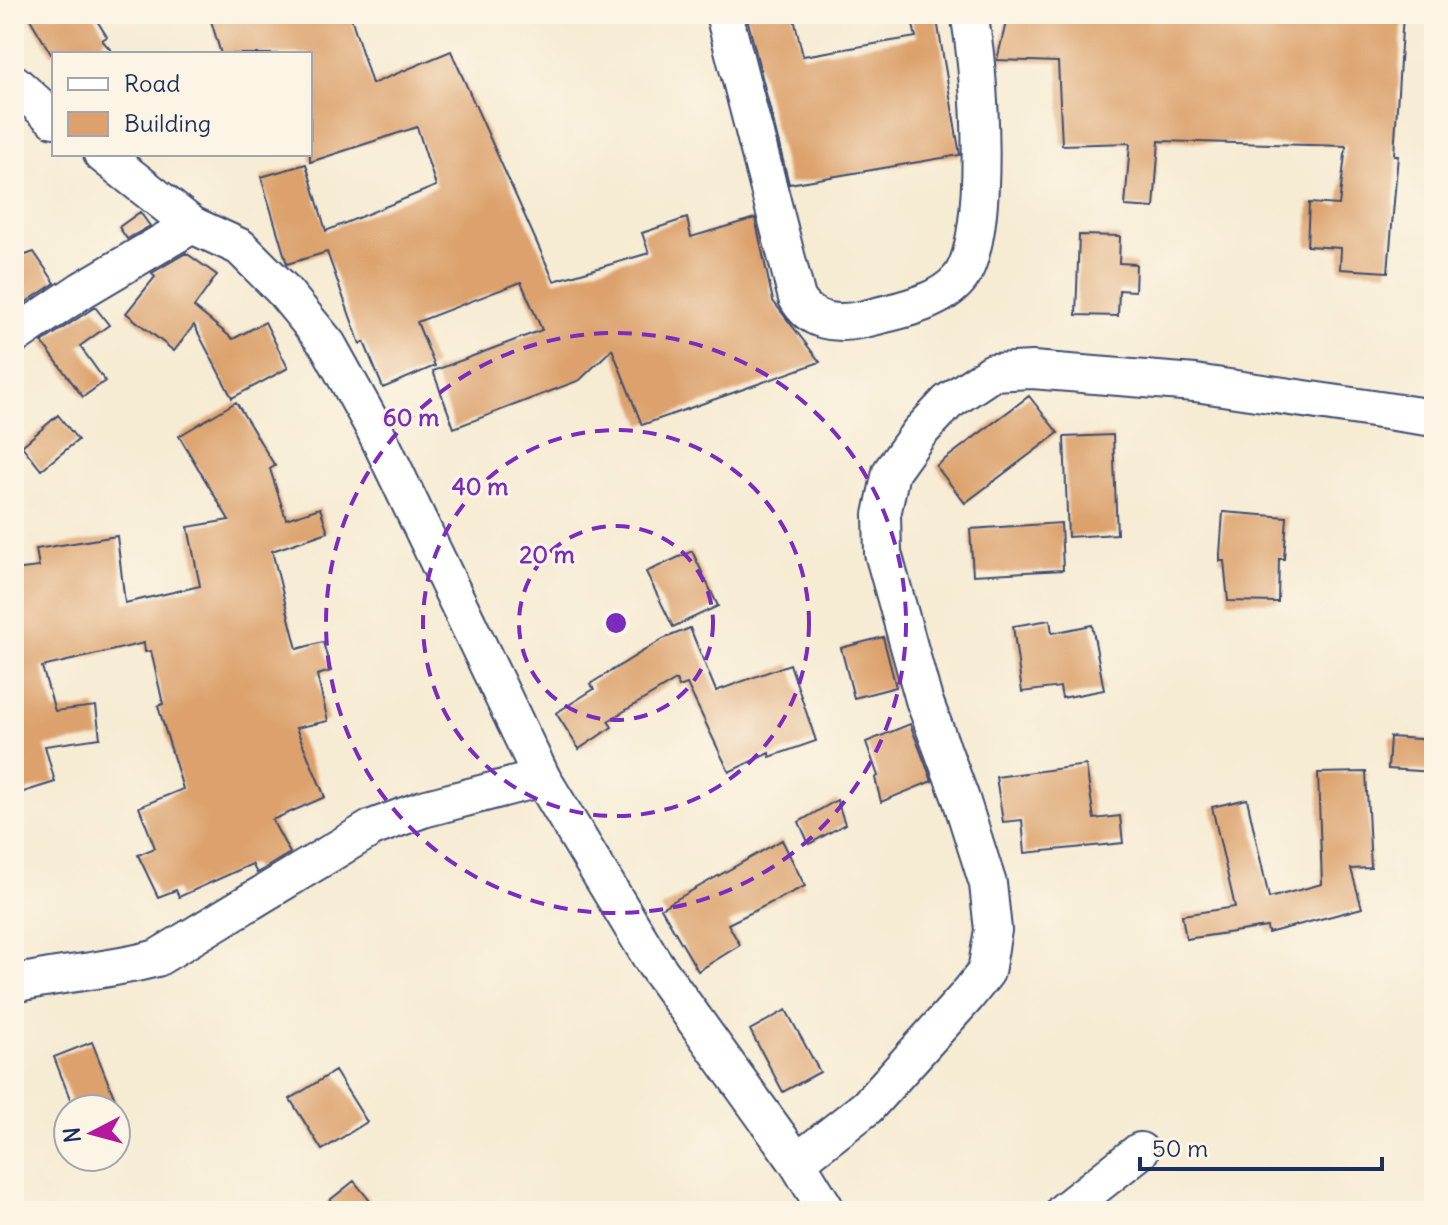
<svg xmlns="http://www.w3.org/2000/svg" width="1448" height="1225" font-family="Delius,sans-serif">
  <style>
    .building { fill: #dca16c }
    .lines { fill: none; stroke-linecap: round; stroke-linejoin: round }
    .minor-casing { stroke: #3c4b70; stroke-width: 40 }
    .minor { stroke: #fff; stroke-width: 36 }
    .ring { fill: none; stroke: #7b2cbf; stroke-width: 4; stroke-dasharray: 14 10 }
    .centre { fill: #7b2cbf; stroke: #fcf5e5; stroke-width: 4 }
    .ring-label { font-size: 24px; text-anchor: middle; font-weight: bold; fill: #7b2cbf; stroke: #fcf5e5; stroke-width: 6; stroke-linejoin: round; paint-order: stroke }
  </style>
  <rect width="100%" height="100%" fill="#fcf5e5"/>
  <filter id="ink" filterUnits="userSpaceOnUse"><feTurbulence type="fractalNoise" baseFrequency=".0125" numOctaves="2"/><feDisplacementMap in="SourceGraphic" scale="16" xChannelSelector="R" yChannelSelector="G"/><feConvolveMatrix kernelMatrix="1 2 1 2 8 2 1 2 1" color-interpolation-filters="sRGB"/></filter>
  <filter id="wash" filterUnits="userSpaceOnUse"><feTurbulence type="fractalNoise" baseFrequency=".006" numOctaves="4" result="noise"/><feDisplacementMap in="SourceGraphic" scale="32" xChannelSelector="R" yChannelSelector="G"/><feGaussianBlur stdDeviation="1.8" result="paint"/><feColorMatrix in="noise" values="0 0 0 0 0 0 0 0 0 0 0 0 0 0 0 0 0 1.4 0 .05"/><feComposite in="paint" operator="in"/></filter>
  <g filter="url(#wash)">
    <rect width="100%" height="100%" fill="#f6ebd3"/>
    <g id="blocks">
      <!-- building -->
      <path class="building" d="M 27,14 L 93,14 L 107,37 L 102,40 L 114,54 L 51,54 Z
        M 209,14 L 350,14 L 372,84 L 451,51 L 554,281 L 649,253 L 642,233 L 687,218 L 691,237 L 755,218 L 773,301 L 820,362 L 642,425 L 612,349 L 580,380 L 454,428 L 433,371 L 542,330 L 521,282 L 417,322 L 435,366 L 383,388 L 364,342 L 360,344 L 327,252 L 287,264 L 261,177 L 306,164 L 326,231 L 436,186 L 417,127 L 310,162 L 310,54 L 221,54 Z
        M 746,14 L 793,14 L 803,56 L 916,37 L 910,14 L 936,14 L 960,155 L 789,184 Z
        M 1008,14 L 1403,14 L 1394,155 L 1398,155 L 1388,272 L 1340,269 L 1341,248 L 1307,246 L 1309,203 L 1339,205 L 1346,146 L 1159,141 L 1154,208 L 1125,206 L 1130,143 L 1062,145 L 1058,62 L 997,60 Z
        M 140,212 L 150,226 L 127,239 L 119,227 Z
        M 1079,235 L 1120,236 L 1119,263 L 1136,264 L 1135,291 L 1119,290 L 1118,316 L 1076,315 Z
        M 34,252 L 55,283 L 17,308 L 14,304 L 14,259 Z
        M 186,253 L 217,275 L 194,307 L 233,339 L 265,322 L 288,368 L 232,398 L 194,325 L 174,351 L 126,313 L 155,277 L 152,273 Z
        M 95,307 L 109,325 L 80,346 L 105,381 L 83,397 L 42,342 Z
        M 1029,396 L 1058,433 L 965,503 L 936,466 Z
        M 236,402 L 275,466 L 270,469 L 286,519 L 320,508 L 328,532 L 272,551 L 297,649 L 323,642 L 331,671 L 317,675 L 328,721 L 296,728 L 325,797 L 272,820 L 290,853 L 257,873 L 252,864 L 179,897 L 176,890 L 158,897 L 138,855 L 155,848 L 139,807 L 183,789 L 158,706 L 163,704 L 151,651 L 145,652 L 144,643 L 42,667 L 55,711 L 96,706 L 100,738 L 45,746 L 55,782 L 14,795 L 14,570 L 39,567 L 36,549 L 117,536 L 125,603 L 200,586 L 188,527 L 229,520 L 179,436 Z
        M 58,415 L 78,440 L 41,470 L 22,446 Z
        M 1113,435 L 1117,534 L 1068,537 L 1064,437 Z
        M 1223,512 L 1287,517 L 1284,559 L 1279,559 L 1278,602 L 1228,601 L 1224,561 L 1220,561 L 1220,554 Z
        M 1061,523 L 1063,570 L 973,575 L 970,529 Z
        M 692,551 L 718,606 L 673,627 L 646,572 Z
        M 1050,620 L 1052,633 L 1092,625 L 1104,690 L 1062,698 L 1060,687 L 1022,692 L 1013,626 Z
        M 690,628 L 716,691 L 790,664 L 816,741 L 770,757 L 769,753 L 729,772 L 687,684 L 679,687 L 676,680 L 608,721 L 612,727 L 579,749 L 556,713 L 594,689 L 590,684 L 663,639 Z
        M 883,637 L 896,687 L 854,698 L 841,648 Z
        M 910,724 L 932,781 L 881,802 L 875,778 L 878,776 L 866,742 Z
        M 1390,737 L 1434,740 L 1434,772 L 1388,769 Z
        M 1086,765 L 1094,819 L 1120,816 L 1123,843 L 1025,853 L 1022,820 L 1003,822 L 996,777 Z
        M 1366,772 L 1371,868 L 1351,869 L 1362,908 L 1268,933 L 1267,927 L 1186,939 L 1182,915 L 1235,907 L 1212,807 L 1247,799 L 1269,898 L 1322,884 L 1318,773 Z
        M 837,800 L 845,824 L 809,844 L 799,822 Z
        M 782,840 L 805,886 L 728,924 L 740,945 L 698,971 L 661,908 Z
        M 786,1010 L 820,1072 L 783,1092 L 750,1030 Z
        M 92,1042 L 118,1107 L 114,1109 L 74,1109 L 54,1057 Z
        M 335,1071 L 367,1122 L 322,1150 L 290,1099 Z
        M 354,1181 L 378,1211 L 316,1211 Z"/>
    </g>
  </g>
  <g filter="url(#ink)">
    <use href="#blocks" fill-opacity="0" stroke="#3c4b70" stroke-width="2"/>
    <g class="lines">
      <!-- minor casing -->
      <g class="minor-casing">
        <path id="minor" d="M 724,14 L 797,298 C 810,322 835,325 860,320 C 891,312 939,305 960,278 C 992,235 980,67 969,14
          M 14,83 L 54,119
          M 102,154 L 192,225 L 240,247 L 282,289 L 328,345 L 374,428 L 542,778 L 654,963 L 797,1162 L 827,1211
          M 14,336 L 82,290 L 192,225
          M 14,984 C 61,973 110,971 157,958 L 372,828 L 423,809 L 542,778
          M 797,1162 L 867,1107 L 966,997 L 986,972 L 993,930 L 988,884 L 961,799 L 924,700 L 883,553 L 882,515 L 891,472 L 919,433 L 948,402 L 993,372 L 1032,370 L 1195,383 L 1434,418
          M 1064,1211 L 1140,1151"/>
      </g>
      <!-- minor -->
      <use href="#minor" class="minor"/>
    </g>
  </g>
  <!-- distance rings -->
  <g class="ring">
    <circle cx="616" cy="623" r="97"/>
    <circle cx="616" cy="623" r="193"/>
    <circle cx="616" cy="623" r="290"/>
  </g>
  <circle cx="616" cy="623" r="12" class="centre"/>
  <g class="ring-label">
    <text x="411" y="426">60 m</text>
    <text x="480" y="495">40 m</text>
    <text x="547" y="563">20 m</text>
  </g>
  <!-- margin -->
  <rect width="1448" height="1225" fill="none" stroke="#fcf5e5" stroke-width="48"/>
  <!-- legend -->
  <rect x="52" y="52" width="260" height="104" fill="#fcf5e5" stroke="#a2a6af" stroke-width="2"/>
  <rect x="68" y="78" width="40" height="12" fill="#ffffff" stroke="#a2a6af" stroke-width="2"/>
  <text x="124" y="92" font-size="24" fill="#1b2f5e">Road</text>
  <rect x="68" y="112" width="40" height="24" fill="#dca16c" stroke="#a2a6af" stroke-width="2"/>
  <text x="124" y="132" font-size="24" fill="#1b2f5e">Building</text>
  <!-- north arrow -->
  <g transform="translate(92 1133) rotate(264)"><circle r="38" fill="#fcf5e5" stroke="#a2a6af" stroke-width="2"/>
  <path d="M0-6L14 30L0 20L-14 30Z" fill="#b5179e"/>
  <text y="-12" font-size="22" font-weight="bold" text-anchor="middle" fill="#1b2f5e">N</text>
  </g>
  <!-- scale -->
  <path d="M1140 1157v12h242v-12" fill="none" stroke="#1b2f5e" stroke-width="4"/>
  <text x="1152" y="1157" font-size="24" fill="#1b2f5e" stroke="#fcf5e5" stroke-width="6" paint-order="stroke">50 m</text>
</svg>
